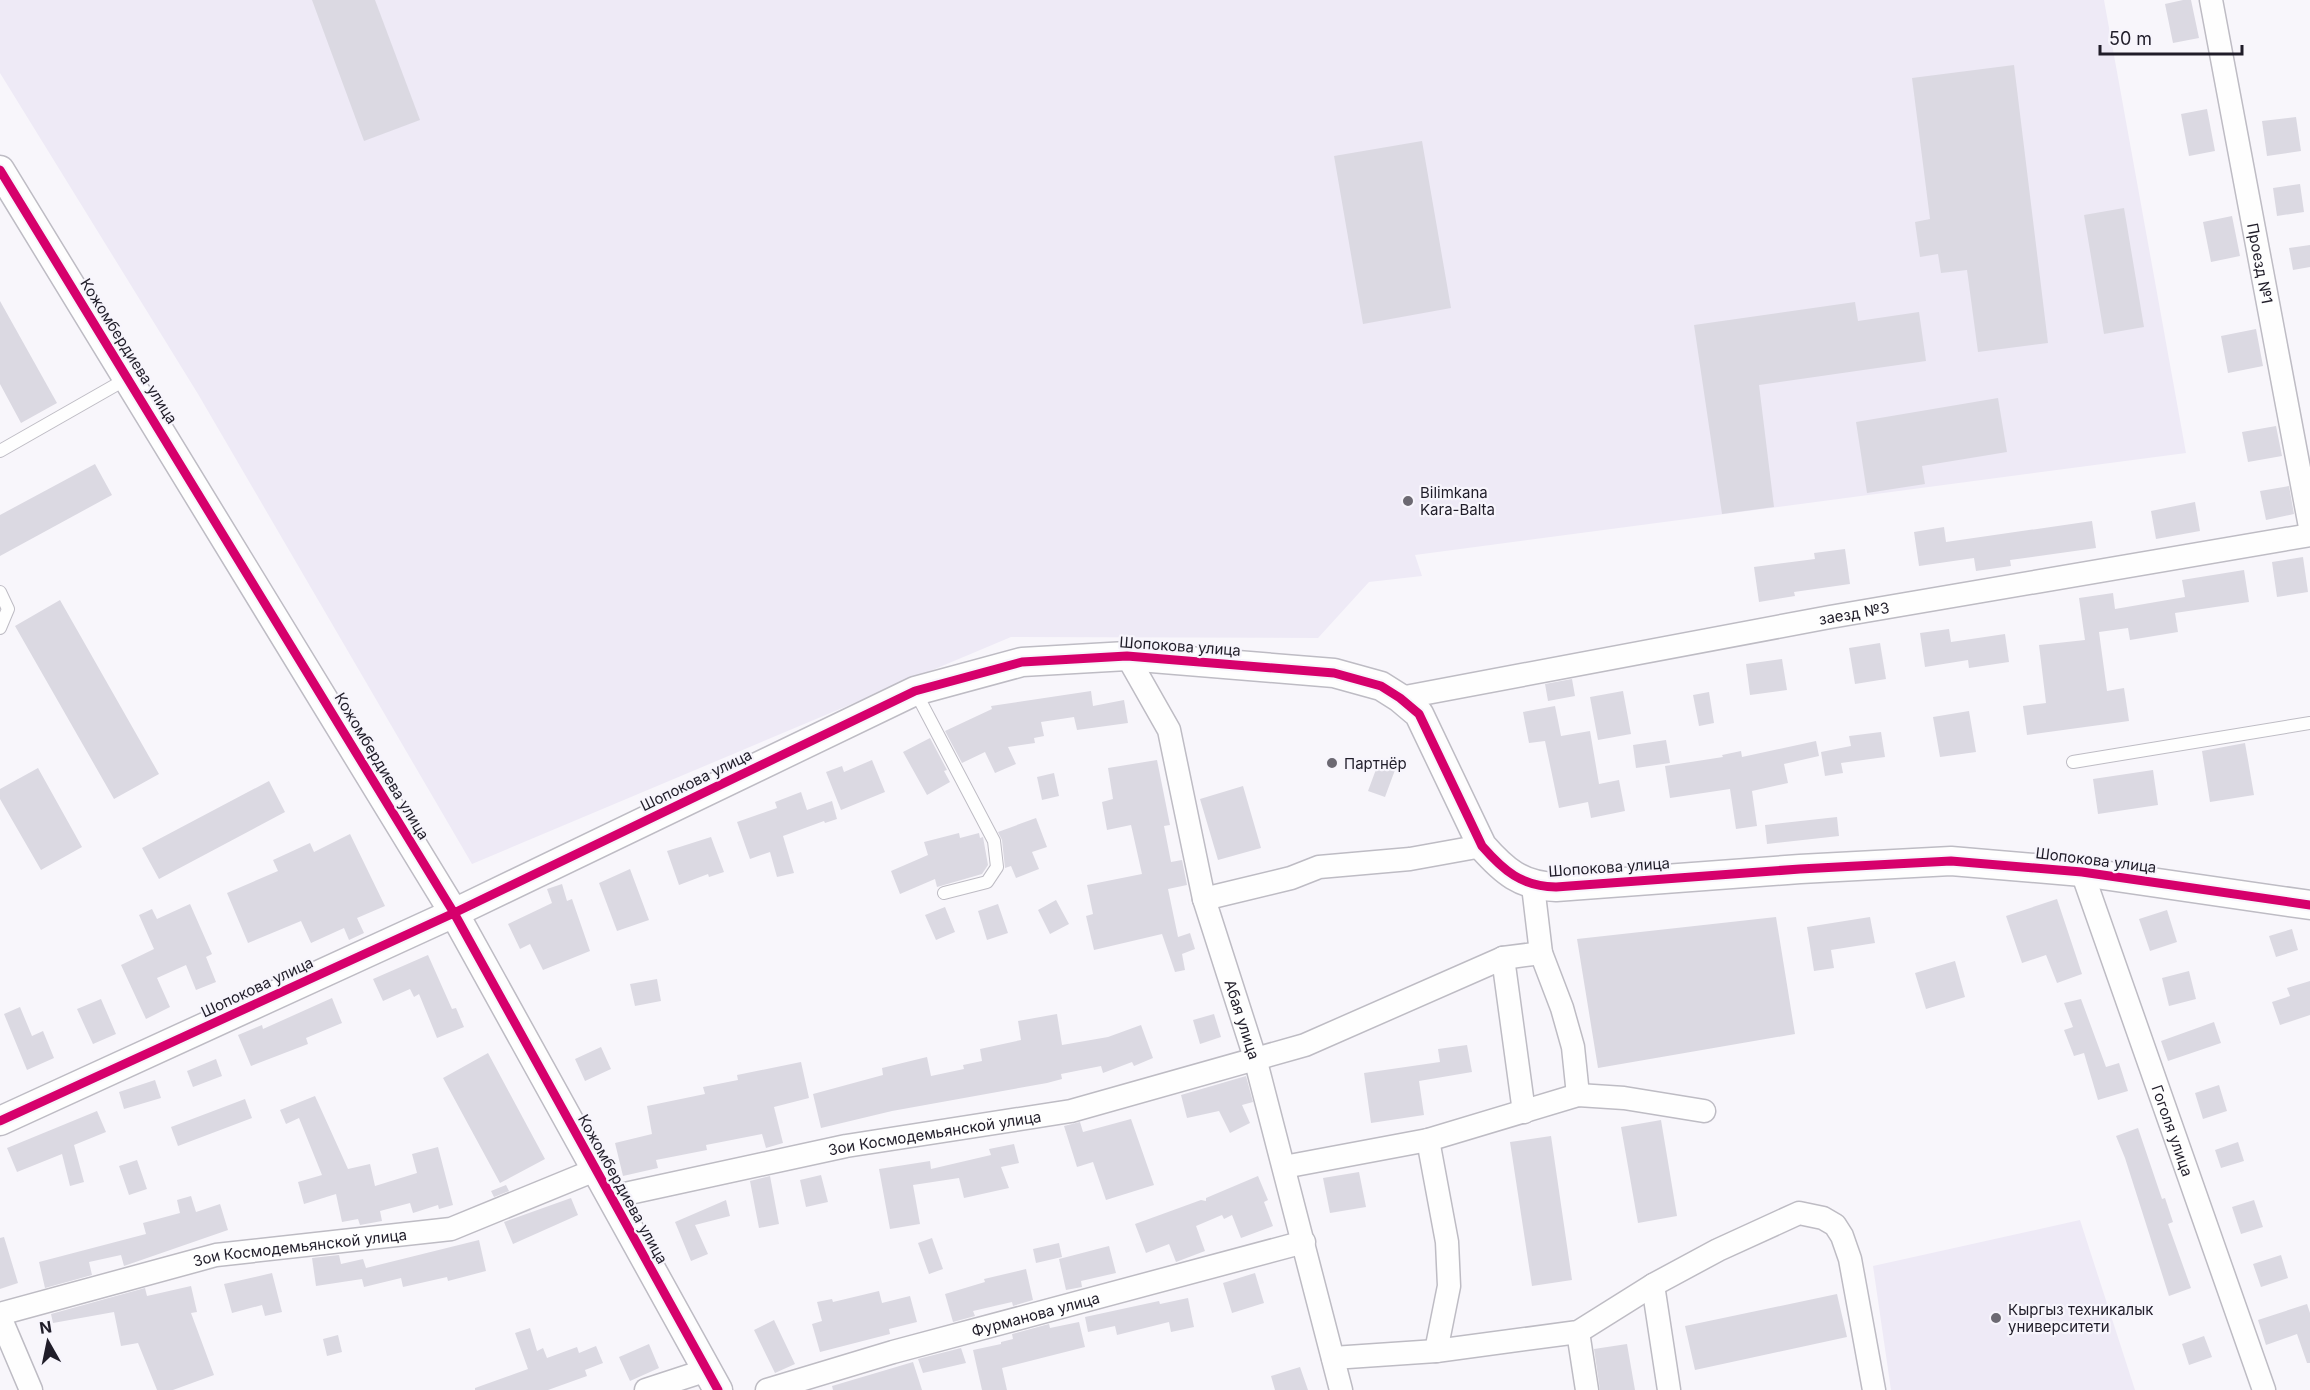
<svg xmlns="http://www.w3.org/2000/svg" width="2310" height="1390" font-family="Inter,sans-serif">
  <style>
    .built { fill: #eeeaf6 }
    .building { fill: #dbd9e2 }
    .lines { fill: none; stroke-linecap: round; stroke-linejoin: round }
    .service-casing { stroke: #bebcc4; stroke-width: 14 }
    .minor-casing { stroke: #bebcc4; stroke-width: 25 }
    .tertiary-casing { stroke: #bebcc4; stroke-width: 31 }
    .service { stroke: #fefefe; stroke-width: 12 }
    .minor { stroke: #fefefe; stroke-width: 22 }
    .tertiary { stroke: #fefefe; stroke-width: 28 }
    .cycleway-casing { stroke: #f7f5fc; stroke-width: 13 }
    .cycleway { stroke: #d6006c; stroke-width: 9 }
    .poi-dot { fill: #6c6972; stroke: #f7f5fc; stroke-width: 2 }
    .labels { text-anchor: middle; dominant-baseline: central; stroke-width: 4.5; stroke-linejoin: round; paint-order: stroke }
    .street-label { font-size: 15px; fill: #201d29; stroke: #f7f5fc }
    .poi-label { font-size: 15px; fill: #201d29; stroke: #f7f5fc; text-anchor: start }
  </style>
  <rect width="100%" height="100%" fill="#f8f6fb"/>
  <!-- built -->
  <path class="built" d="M 0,0 L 2104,0 L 2186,453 L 1415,555 L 1422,576 L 1369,582 L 1318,638 L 1011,637 L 472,864 L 198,394 L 0,73 Z
    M 2080,1220 L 2135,1390 L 1891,1390 L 1873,1266 Z"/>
  <!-- building -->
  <path class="building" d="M 312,0 L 375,0 L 420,120 L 364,141 Z
    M 2183,0 L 2191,0 L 2199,38 L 2173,43 L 2165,4 Z
    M 2014,65 L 2048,343 L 1978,352 L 1967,270 L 1941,273 L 1938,254 L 1920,257 L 1915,222 L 1930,219 L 1912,78 Z
    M 2207,109 L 2215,151 L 2189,156 L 2181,114 Z
    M 2296,117 L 2301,151 L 2267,156 L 2262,121 Z
    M 1422,141 L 1451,308 L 1363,324 L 1334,156 Z
    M 2300,184 L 2304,212 L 2277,216 L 2273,188 Z
    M 2124,208 L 2144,327 L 2104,334 L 2084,215 Z
    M 2232,216 L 2240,256 L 2211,262 L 2203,222 Z
    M 2310,245 L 2310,267 L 2293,270 L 2289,248 Z
    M 0,301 L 57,403 L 21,423 L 0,384 Z
    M 1855,302 L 1858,321 L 1919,312 L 1926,361 L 1759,385 L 1774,507 L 1722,514 L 1694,325 Z
    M 2256,329 L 2263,366 L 2228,373 L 2221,336 Z
    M 1998,398 L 2007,452 L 1922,466 L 1925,484 L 1867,493 L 1856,422 Z
    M 2276,426 L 2282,456 L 2248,462 L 2242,432 Z
    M 95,464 L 112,495 L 0,556 L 0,515 Z
    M 2289,486 L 2294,514 L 2266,520 L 2260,491 Z
    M 2195,502 L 2200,531 L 2156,539 L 2151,511 Z
    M 2092,521 L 2096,548 L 2010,560 L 2011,566 L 1976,571 L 1974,558 L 1919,566 L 1914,532 L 1944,527 L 1946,542 Z
    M 1845,549 L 1850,584 L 1794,592 L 1795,596 L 1759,602 L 1754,567 L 1815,559 L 1814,553 Z
    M 2303,557 L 2308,592 L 2277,597 L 2272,562 Z
    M 2244,570 L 2249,602 L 2175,613 L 2178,632 L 2130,640 L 2128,628 L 2099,632 L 2107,691 L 2124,688 L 2129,721 L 2027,735 L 2023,706 L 2046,703 L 2039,645 L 2085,640 L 2079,598 L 2113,593 L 2115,609 L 2185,597 L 2182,580 Z
    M 60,600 L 159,774 L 114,799 L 15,626 Z
    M 1949,629 L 1951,642 L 2005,634 L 2009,662 L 1969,668 L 1968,660 L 1925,667 L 1920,633 Z
    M 1880,643 L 1886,679 L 1855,684 L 1849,648 Z
    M 1782,659 L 1787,690 L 1750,695 L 1746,664 Z
    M 1572,679 L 1575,696 L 1548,701 L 1545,684 Z
    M 1091,691 L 1093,706 L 1124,700 L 1128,723 L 1077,730 L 1074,717 L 1041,722 L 1044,736 L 1034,738 L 1035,743 L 1008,747 L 1016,764 L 995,773 L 985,752 L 962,763 L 945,731 L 992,709 L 991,706 Z
    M 1623,691 L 1631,734 L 1598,740 L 1590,697 Z
    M 1709,692 L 1714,723 L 1699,726 L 1693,695 Z
    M 1555,706 L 1561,736 L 1590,731 L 1599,784 L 1619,780 L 1625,811 L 1591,818 L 1588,802 L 1559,808 L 1545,741 L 1529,743 L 1523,712 Z
    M 1969,711 L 1976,752 L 1940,757 L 1933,717 Z
    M 1881,732 L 1885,757 L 1841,763 L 1843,773 L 1825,776 L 1821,752 L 1851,746 L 1849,736 Z
    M 930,738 L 947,770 L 944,771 L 950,782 L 927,795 L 903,752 Z
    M 1666,740 L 1670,763 L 1636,768 L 1633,745 Z
    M 1816,741 L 1819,756 L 1784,764 L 1788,783 L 1752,791 L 1757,826 L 1736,829 L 1730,789 L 1670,798 L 1665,766 L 1723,757 L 1722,755 L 1741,751 L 1742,757 Z
    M 2245,743 L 2254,795 L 2210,802 L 2202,751 Z
    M 872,760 L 885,792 L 841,810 L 826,772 L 842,766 L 844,772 Z
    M 1157,760 L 1170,825 L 1164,826 L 1171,862 L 1182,860 L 1187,885 L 1168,889 L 1178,937 L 1190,933 L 1195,949 L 1182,954 L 1185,970 L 1175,972 L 1162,934 L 1094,950 L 1086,916 L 1093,914 L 1087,885 L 1142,874 L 1131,825 L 1107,830 L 1102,802 L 1113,799 L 1108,768 Z
    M 1378,764 L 1395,770 L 1385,797 L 1368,791 Z
    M 38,768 L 82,847 L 41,870 L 0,799 L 0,789 Z
    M 2153,770 L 2158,805 L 2098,814 L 2093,779 Z
    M 1054,773 L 1059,796 L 1042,800 L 1037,777 Z
    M 269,781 L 285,812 L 159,879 L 142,848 Z
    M 1243,786 L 1261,848 L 1218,860 L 1200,799 Z
    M 801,792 L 807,810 L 832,801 L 837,819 L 825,823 L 824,821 L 783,836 L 794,873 L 777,877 L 770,852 L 750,859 L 737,822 L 777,808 L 775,802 Z
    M 1837,817 L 1839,836 L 1767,844 L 1765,825 Z
    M 1036,818 L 1047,847 L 1032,852 L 1039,869 L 1016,878 L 1011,866 L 1005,868 L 1002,840 L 998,832 Z
    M 959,833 L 960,838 L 979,833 L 980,838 L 983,837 L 988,865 L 982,874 L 937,887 L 935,879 L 900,894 L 891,871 L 928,855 L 924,842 Z
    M 350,834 L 385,906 L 357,918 L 364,933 L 349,940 L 344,928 L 311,943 L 301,921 L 248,943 L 227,893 L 278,871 L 273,860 L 310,843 L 314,852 Z
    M 711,837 L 724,872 L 709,877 L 708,874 L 679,885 L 667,851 Z
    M 630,869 L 649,920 L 617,931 L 599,883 Z
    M 562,884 L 567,901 L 572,899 L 590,951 L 543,970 L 530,944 L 520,949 L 508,924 L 552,903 L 547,889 Z
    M 2057,899 L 2082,974 L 2057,983 L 2046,955 L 2022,963 L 2006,916 Z
    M 1056,900 L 1069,924 L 1050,934 L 1038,910 Z
    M 190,904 L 212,954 L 206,957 L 216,982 L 196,990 L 186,965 L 157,978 L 170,1007 L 146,1019 L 121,965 L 154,949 L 139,915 L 152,909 L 157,919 Z
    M 998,904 L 1008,933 L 987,940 L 978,911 Z
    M 945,907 L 955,932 L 936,940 L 925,915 Z
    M 2167,910 L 2177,942 L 2150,951 L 2139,919 Z
    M 1776,917 L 1795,1034 L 1598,1068 L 1577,939 Z
    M 1870,917 L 1875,943 L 1831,950 L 1834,968 L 1814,971 L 1807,927 Z
    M 2292,929 L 2298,950 L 2276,957 L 2269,936 Z
    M 428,955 L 452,1009 L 456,1008 L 464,1027 L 437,1038 L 419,994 L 414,997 L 410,989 L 383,1001 L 373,979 Z
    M 1955,961 L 1965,997 L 1926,1009 L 1915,973 Z
    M 2189,971 L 2196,999 L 2169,1006 L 2162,978 Z
    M 657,979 L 661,1001 L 635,1006 L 630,984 Z
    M 2310,981 L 2310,1015 L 2280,1025 L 2272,1002 L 2290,996 L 2287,988 Z
    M 332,998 L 342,1023 L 306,1038 L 308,1044 L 251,1066 L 238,1035 L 262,1025 L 263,1029 Z
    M 101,999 L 116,1034 L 93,1044 L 77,1009 Z
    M 2081,999 L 2106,1067 L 2119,1063 L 2128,1091 L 2098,1100 L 2084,1053 L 2074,1056 L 2064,1030 L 2073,1027 L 2064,1003 Z
    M 20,1007 L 32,1036 L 43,1031 L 54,1058 L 27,1070 L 4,1014 Z
    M 1057,1014 L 1062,1045 L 1108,1037 L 1141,1025 L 1153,1058 L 1134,1066 L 1132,1062 L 1103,1073 L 1101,1066 L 1061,1074 L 1062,1079 L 1047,1083 L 892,1111 L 821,1128 L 813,1094 L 883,1075 L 882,1068 L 927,1057 L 931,1076 L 964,1069 L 963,1065 L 982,1061 L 980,1049 L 1021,1040 L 1018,1021 Z
    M 1214,1014 L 1221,1037 L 1200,1044 L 1193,1020 Z
    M 2214,1022 L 2221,1043 L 2168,1061 L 2161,1041 Z
    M 1467,1045 L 1472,1072 L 1419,1081 L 1424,1115 L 1371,1123 L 1364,1073 L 1440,1062 L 1438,1049 Z
    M 601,1047 L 611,1069 L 585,1081 L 575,1059 Z
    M 488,1053 L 545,1159 L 500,1183 L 443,1078 Z
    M 216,1059 L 222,1076 L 193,1087 L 187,1071 Z
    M 801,1062 L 809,1098 L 774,1107 L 783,1143 L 766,1148 L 762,1134 L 706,1145 L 707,1150 L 656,1160 L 658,1168 L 623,1176 L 615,1143 L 652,1134 L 647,1106 L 705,1094 L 703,1087 L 738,1080 L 737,1075 Z
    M 1246,1076 L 1253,1102 L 1242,1105 L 1250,1123 L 1230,1133 L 1219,1111 L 1187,1118 L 1181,1095 Z
    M 155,1080 L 161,1098 L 124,1109 L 119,1092 Z
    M 2219,1085 L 2227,1111 L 2203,1119 L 2195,1093 Z
    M 315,1096 L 348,1169 L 370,1164 L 375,1186 L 417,1173 L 412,1154 L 438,1147 L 453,1205 L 439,1209 L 438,1205 L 413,1213 L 410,1203 L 380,1211 L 382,1221 L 360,1225 L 358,1219 L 342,1222 L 336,1194 L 304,1204 L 298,1182 L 322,1175 L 299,1118 L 286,1124 L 280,1110 Z
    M 245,1099 L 252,1118 L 178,1146 L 171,1127 Z
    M 97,1111 L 106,1132 L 74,1145 L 84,1182 L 70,1186 L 62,1154 L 17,1172 L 7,1148 Z
    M 1131,1119 L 1154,1185 L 1106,1200 L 1093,1162 L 1077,1167 L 1064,1126 L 1080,1122 L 1083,1132 Z
    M 1661,1120 L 1677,1216 L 1638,1223 L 1621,1127 Z
    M 2138,1128 L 2162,1199 L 2165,1198 L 2173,1222 L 2168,1224 L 2191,1288 L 2169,1296 L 2125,1158 L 2116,1136 Z
    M 1551,1136 L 1572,1280 L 1532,1286 L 1510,1142 Z
    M 2238,1142 L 2244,1161 L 2221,1168 L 2215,1150 Z
    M 1014,1144 L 1019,1163 L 1001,1167 L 1009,1188 L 964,1198 L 959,1178 L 913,1185 L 920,1224 L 890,1229 L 879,1169 L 930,1161 L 931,1169 L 991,1155 L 989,1149 Z
    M 137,1160 L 147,1189 L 129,1195 L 119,1166 Z
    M 1359,1172 L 1366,1207 L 1330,1213 L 1323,1178 Z
    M 821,1175 L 828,1202 L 806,1207 L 800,1180 Z
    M 770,1176 L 779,1224 L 759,1228 L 750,1181 Z
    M 1258,1176 L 1268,1200 L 1264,1202 L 1273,1226 L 1241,1238 L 1232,1215 L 1224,1219 L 1222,1215 L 1196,1226 L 1205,1251 L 1176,1262 L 1169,1244 L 1146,1253 L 1135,1224 L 1201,1200 L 1206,1201 L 1206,1198 Z
    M 506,1185 L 509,1191 L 494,1197 L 491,1191 Z
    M 191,1196 L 196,1212 L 220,1204 L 228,1230 L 124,1266 L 121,1255 L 89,1262 L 92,1275 L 45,1288 L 39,1262 L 146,1234 L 143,1223 L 180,1213 L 177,1200 Z
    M 571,1198 L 578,1215 L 513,1244 L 504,1222 Z
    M 726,1200 L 730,1216 L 695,1225 L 708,1254 L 691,1261 L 675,1222 Z
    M 2254,1200 L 2263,1227 L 2241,1234 L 2232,1207 Z
    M 4,1237 L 18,1283 L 0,1289 L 0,1238 Z
    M 932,1238 L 943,1269 L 929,1274 L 918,1243 Z
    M 479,1240 L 486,1271 L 448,1281 L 447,1277 L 403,1287 L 401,1278 L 364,1287 L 362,1279 L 316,1286 L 312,1258 L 339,1255 L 341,1264 L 363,1259 L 366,1268 Z
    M 1059,1243 L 1062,1257 L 1036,1263 L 1033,1249 Z
    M 1109,1246 L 1116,1273 L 1081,1281 L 1082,1287 L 1066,1290 L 1059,1259 Z
    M 2281,1255 L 2288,1278 L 2261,1287 L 2253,1264 Z
    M 1026,1269 L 1033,1300 L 1013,1306 L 1012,1302 L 973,1311 L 975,1316 L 953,1322 L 945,1294 L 985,1282 L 984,1279 Z
    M 272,1273 L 282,1312 L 265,1316 L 262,1305 L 232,1313 L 224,1284 Z
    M 1255,1273 L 1264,1303 L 1232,1313 L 1223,1283 Z
    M 191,1286 L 197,1312 L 191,1313 L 214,1375 L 173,1390 L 157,1390 L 138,1343 L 121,1346 L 114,1312 L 53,1323 L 51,1314 L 145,1288 L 147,1296 Z
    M 879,1291 L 882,1303 L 910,1296 L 917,1322 L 889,1329 L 890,1334 L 820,1352 L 812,1324 L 822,1321 L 817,1302 L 832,1299 L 833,1302 Z
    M 1837,1294 L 1847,1337 L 1695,1370 L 1685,1326 Z
    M 1188,1298 L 1194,1327 L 1171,1332 L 1169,1322 L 1117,1335 L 1115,1326 L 1088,1332 L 1085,1317 L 1159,1301 L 1160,1304 Z
    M 2307,1304 L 2310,1313 L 2310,1363 L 2307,1363 L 2297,1334 L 2266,1345 L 2258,1320 Z
    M 774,1320 L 795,1364 L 775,1373 L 754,1330 Z
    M 1079,1322 L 1085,1347 L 1002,1368 L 1007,1390 L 982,1390 L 973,1350 L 1001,1344 L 1001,1342 L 1013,1339 L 1012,1334 L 1049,1324 L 1050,1328 Z
    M 530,1328 L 537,1351 L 543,1348 L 547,1358 L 577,1347 L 579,1353 L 596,1346 L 603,1363 L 585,1370 L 587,1376 L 548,1390 L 475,1390 L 475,1388 L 528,1369 L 515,1333 Z
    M 338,1335 L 342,1352 L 327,1356 L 323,1339 Z
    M 2204,1336 L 2212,1357 L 2189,1365 L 2182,1344 Z
    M 649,1344 L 659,1368 L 630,1381 L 619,1357 Z
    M 1627,1344 L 1635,1390 L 1600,1390 L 1594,1349 Z
    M 961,1348 L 966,1363 L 923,1373 L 918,1359 Z
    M 913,1362 L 922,1390 L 833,1390 L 832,1386 Z
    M 1300,1367 L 1308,1390 L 1275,1390 L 1271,1376 Z"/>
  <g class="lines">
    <!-- service casing -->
    <g class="service-casing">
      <path id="service" d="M 0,451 L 128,378
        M 0,592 L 8,609 L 0,628
        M 915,691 L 994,841 L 997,867 L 987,882 L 944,893
        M 2073,762 L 2310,723"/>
    </g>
    <!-- minor casing -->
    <g class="minor-casing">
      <g id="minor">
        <path id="s1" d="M 2211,0 L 2310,527"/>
        <path id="s2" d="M 1127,656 L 1169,730 L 1204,899 L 1255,1058 L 1341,1390"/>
        <path id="s3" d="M 1400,698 L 1830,617 L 2310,535"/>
        <path id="s4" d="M 2082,872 L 2264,1390"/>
        <path d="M 1533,886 L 1541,953 L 1562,1008 L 1573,1047 L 1578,1095"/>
        <path d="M 1204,899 L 1291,878 L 1319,867 L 1410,859 L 1482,846"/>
        <path d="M 1503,958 L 1524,1112"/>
        <path d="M 1428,1140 L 1447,1242 L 1449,1286 L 1436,1351"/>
        <path d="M 1284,1167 L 1428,1140 L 1578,1095 L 1624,1098 L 1704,1111"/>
        <path id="s5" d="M 611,1197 L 846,1146 L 1071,1111 L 1305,1045 L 1503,958 L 1541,953"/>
        <path d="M 1653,1285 L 1669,1390"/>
        <path id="s6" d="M 0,1314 L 216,1255 L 451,1229 L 595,1170"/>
        <path d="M 0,1317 L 31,1390"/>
        <path d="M 1578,1332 L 1587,1390"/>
        <path d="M 1333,1358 L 1436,1351 L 1578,1332 L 1653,1285 L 1718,1250 L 1799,1213 L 1823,1218 L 1835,1225 L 1842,1236 L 1850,1259 L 1874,1390"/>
        <path d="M 646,1390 L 707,1370"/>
        <path id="s7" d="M 767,1390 L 893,1352 L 1304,1242"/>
      </g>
    </g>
    <!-- tertiary casing -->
    <g class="tertiary-casing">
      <path id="tertiary" d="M 0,170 L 454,913 L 718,1390
        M 0,1121 L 454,913 L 915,691 L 1022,662 L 1127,656 L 1334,673 L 1381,686 L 1400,698 L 1419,714 L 1482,846 C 1504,871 1521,886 1556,887 L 1800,869 L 1951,861 L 2082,872 L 2310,905"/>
    </g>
    <!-- service -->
    <use href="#service" class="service"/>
    <!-- minor -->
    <use href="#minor" class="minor"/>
    <!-- tertiary -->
    <use href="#tertiary" class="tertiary"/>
    <!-- cycleway casing -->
    <g class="cycleway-casing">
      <path id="cycleway" d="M 0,170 L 454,913 L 718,1390
        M 0,1121 L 454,913 L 915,691 L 1022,662 L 1127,656 L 1334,673 L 1381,686 L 1400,698 L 1419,714 L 1482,846 C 1504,871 1521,886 1556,887 L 1800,869 L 1951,861 L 2082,872 L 2310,905"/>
    </g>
    <!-- cycleway -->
    <use href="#cycleway" class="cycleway"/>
  </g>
  <!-- markers -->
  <g class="poi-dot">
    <circle cx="1408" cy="501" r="6"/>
    <circle cx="1332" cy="763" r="6"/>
    <circle cx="1996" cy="1318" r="6"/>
  </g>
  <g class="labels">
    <!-- street labels -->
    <g class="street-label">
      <text stroke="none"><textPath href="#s1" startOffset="268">Проезд №1</textPath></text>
      <text transform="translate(129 351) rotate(58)">Кожомбердиева улица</text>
      <text stroke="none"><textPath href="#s3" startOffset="462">заезд №3</textPath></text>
      <text transform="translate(1180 646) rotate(4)">Шопокова улица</text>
      <text transform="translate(382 766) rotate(59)">Кожомбердиева улица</text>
      <text transform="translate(696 780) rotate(-26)">Шопокова улица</text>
      <text transform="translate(2096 860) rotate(7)">Шопокова улица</text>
      <text transform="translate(1609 867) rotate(-4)">Шопокова улица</text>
      <text transform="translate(257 987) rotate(-25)">Шопокова улица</text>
      <text stroke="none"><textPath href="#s2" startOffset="384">Абая улица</textPath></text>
      <text stroke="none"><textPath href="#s4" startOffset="274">Гоголя улица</textPath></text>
      <text stroke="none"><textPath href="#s5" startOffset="330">Зои Космодемьянской улица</textPath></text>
      <text transform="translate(623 1189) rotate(61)">Кожомбердиева улица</text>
      <text stroke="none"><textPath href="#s6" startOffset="308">Зои Космодемьянской улица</textPath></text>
      <text stroke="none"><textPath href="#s7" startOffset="279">Фурманова улица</textPath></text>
    </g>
    <!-- poi labels -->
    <g class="poi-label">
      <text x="1420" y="492">Bilimkana<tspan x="1420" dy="17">Kara-Balta</tspan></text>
      <text x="1344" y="763">Партнёр</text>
      <text x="2008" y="1309">Кыргыз техникалык<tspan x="2008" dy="17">университети</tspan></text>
    </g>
  </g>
  <!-- north arrow -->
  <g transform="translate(48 1342) rotate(351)" stroke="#f7f5fc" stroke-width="4.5" paint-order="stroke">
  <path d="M0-4.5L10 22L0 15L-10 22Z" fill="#201d29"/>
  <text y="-9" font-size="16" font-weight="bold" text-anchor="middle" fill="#201d29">N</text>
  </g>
  <!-- scale -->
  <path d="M2100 45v9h142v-9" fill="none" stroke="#201d29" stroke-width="3"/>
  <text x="2109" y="45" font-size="18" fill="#201d29" stroke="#f7f5fc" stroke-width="4.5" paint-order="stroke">50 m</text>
</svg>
